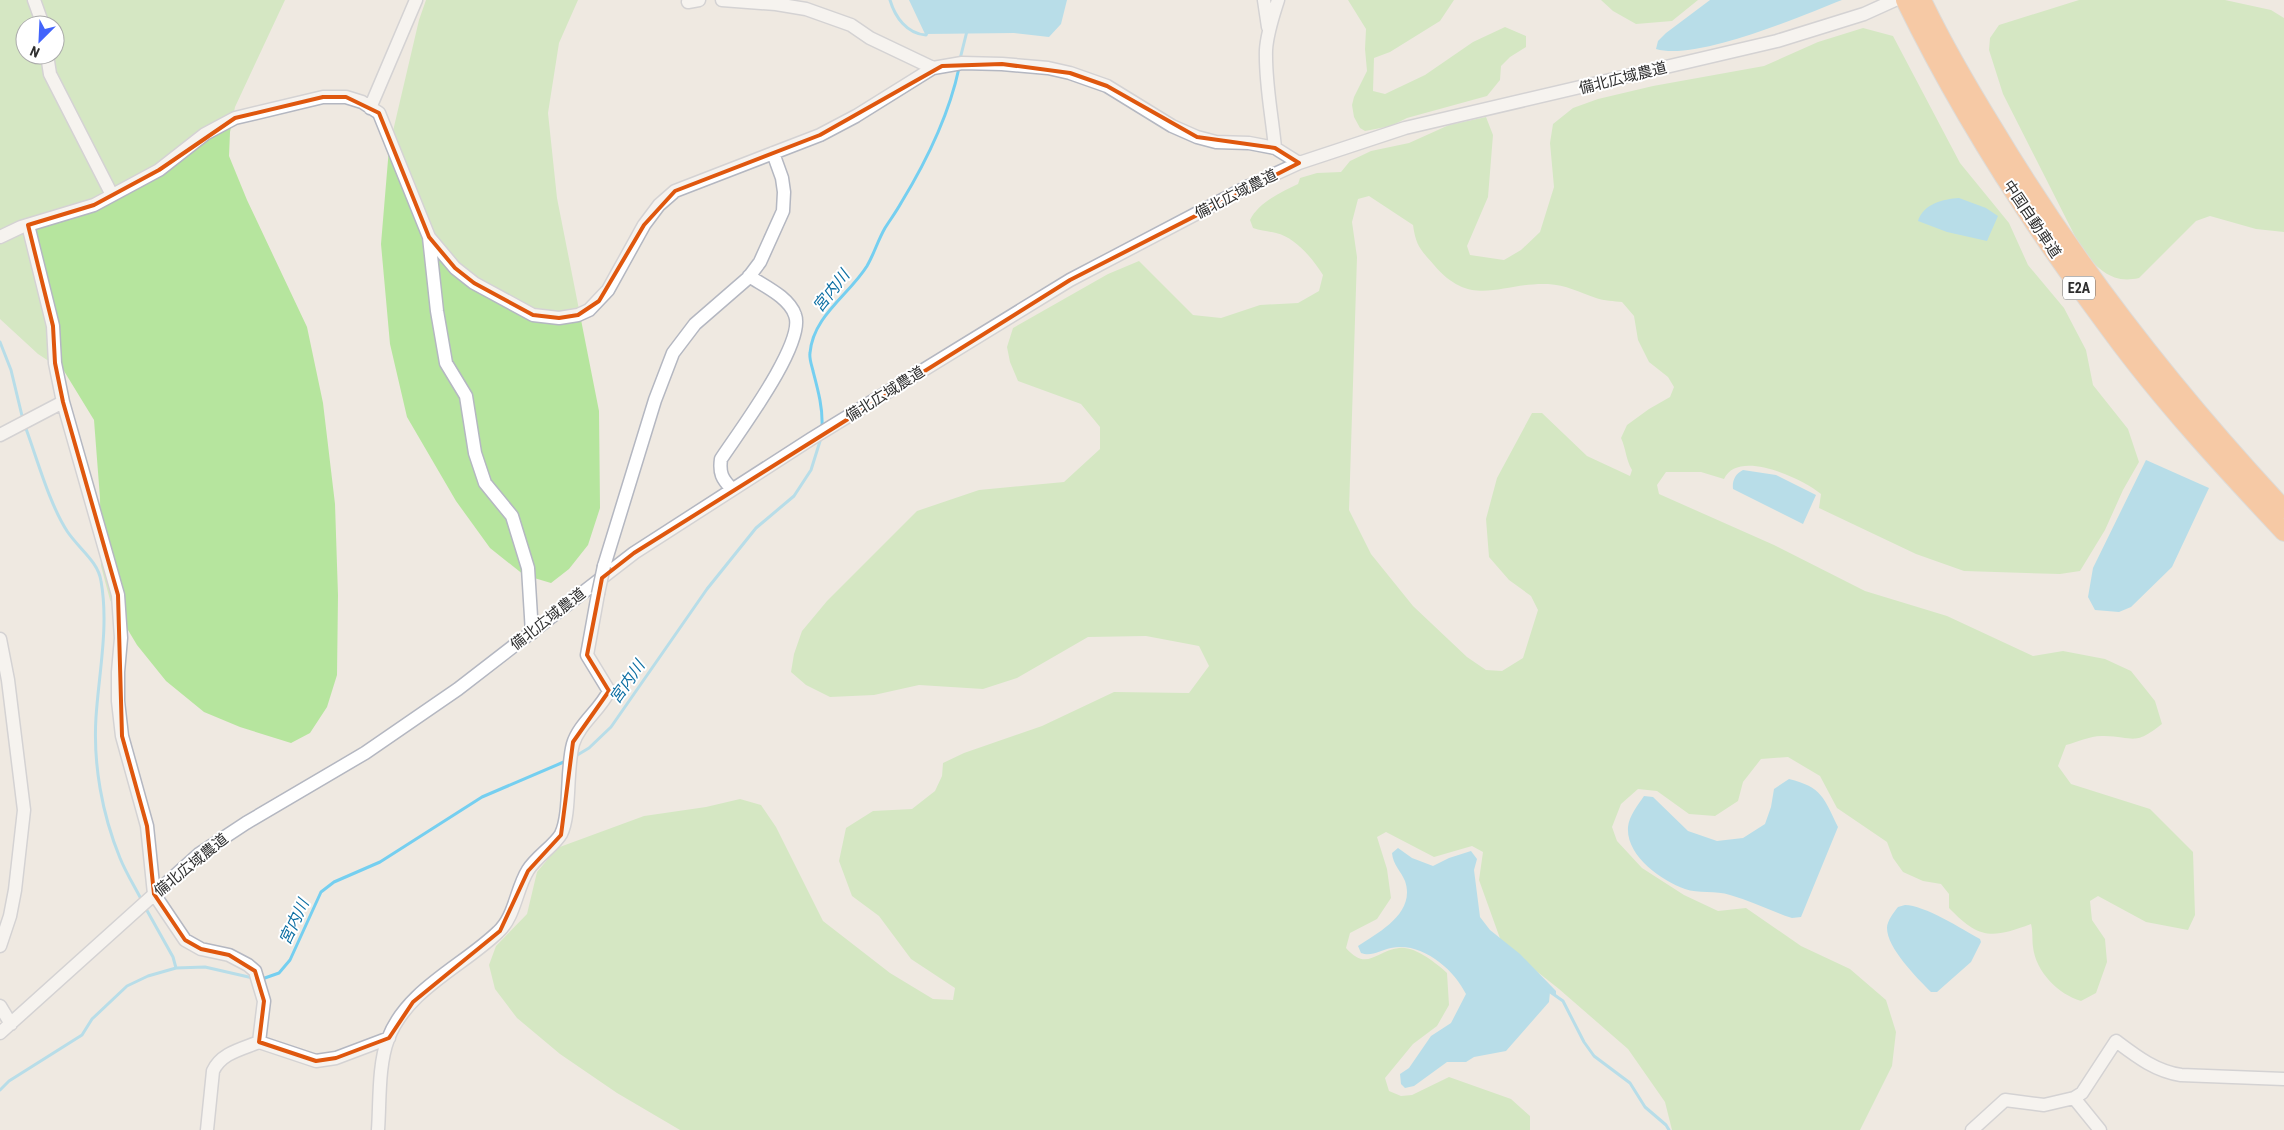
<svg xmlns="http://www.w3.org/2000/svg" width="2284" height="1130" font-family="'Roboto Condensed','Noto Sans JP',sans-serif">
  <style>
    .green { fill: #b6e59e; fill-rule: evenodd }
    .water { fill: #75cff0 }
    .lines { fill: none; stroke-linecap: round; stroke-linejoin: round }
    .stream { stroke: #75cff0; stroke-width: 3 }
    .minor-casing { stroke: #b4b7c1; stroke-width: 15 }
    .highway-casing { stroke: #c9c9c9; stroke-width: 20 }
    .minor { stroke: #fff; stroke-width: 12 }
    .highway { stroke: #ffa35c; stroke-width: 18 }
    .minor-bridge-casing { stroke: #b4b7c1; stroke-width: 15; stroke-linecap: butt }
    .minor-bridge { stroke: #fff; stroke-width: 12 }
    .marked { fill: none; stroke: #df570e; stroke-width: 4; stroke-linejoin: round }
    .labels { text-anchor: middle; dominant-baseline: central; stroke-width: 4; stroke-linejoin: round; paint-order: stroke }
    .shield { fill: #fff; stroke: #6d6d6d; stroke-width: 1 }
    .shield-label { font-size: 14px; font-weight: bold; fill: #2e2e2e }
    .street-label { font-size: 15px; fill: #2e2e2e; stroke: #fff }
    .water-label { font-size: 16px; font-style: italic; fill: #0d6fa3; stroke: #fff }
  </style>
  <rect width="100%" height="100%" fill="#efe9e1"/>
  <!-- green -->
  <path class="green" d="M 0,0 L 285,0 L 235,107 L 230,132 L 229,156 L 247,200 L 307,327 L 323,403 L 335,504 L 338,595 L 337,675 L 327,707 L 310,733 L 291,743 L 240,727 L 204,712 L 166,681 L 137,645 L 110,600 L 101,566 L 100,498 L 94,420 L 64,371 L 38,354 L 0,319 ZM 25,25 L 55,25 L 55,55 L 25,55 Z
    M 426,0 L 578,0 L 559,43 L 548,113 L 557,198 L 599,411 L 600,508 L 588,545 L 569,569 L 551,583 L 524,575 L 490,548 L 456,501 L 407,417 L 390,344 L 381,244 L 389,148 L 419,20 Z
    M 1348,0 L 1454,0 L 1440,21 L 1390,52 L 1374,58 L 1373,91 L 1385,94 L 1425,75 L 1473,42 L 1505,27 L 1526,36 L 1526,47 L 1510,57 L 1501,66 L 1500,80 L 1487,96 L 1407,118 L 1391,126 L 1365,131 L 1360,128 L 1354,117 L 1352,105 L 1354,97 L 1367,71 L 1365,49 L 1366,29 Z
    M 1601,0 L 1698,0 L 1672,21 L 1636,24 L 1613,11 Z
    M 2079,0 L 2225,0 L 2271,10 L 2284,18 L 2284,232 L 2256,229 L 2210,216 L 2196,221 L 2139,278 C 2112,284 2100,270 2083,252 L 2003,94 L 1989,50 L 1990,38 L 1999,25 Z
    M 1863,28 L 1893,36 L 1960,163 L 2009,223 L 2028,265 L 2064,308 L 2086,350 L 2093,385 L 2128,429 L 2139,462 L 2123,490 L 2105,530 L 2080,571 L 2060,574 L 1964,571 L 1916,554 L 1819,508 L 1821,494 C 1803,479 1738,448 1724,479 L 1701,472 L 1666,472 L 1657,485 L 1659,494 L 1774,545 L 1865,591 L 1947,616 L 2033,656 L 2063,651 L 2105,659 L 2131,671 L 2155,701 L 2162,724 C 2134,746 2136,737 2104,736 C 2092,735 2077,742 2066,745 L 2058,766 L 2071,784 L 2150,809 L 2193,852 L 2195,915 L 2188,930 L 2146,922 L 2098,896 L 2090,901 L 2092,920 L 2105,939 L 2107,962 L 2096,993 L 2081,1001 C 2058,994 2036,972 2033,947 C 2032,939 2033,932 2031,924 C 1991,939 1979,939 1949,908 L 1949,894 L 1941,884 L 1923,881 L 1903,872 L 1893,858 L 1887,842 L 1837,808 L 1820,776 L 1788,757 L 1761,759 L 1743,782 L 1738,801 L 1715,816 L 1689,814 L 1657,791 L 1638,789 L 1621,804 L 1612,827 L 1617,841 L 1642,868 L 1684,895 L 1718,911 L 1746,908 L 1801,946 L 1850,969 L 1886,1000 L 1896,1032 L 1892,1066 L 1860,1130 L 1672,1130 L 1665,1102 L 1628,1049 L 1559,989 L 1502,944 L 1479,880 L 1483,852 L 1472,846 L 1434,857 L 1386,832 L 1377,837 L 1387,869 L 1391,898 L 1377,919 L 1350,933 L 1346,948 C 1367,972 1375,951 1399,948 C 1415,946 1436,963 1447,973 L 1449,1005 L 1437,1026 L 1413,1044 L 1385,1078 L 1389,1091 L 1401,1096 L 1412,1095 L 1449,1077 L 1511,1099 L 1530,1116 L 1530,1130 L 680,1130 L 617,1093 L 560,1054 L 517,1018 L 495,989 L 489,965 L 496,946 L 527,914 L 537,872 L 557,848 L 644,816 L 706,807 L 740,799 L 761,805 L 776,827 L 823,921 L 890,973 L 933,999 L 953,1000 L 955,988 L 911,959 L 879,916 L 852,896 L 839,861 L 846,828 L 873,811 L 912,809 L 935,791 L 942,776 L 943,763 L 964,753 L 1042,726 L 1114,692 L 1189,693 L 1209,666 L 1199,646 L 1146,636 L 1088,637 L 1017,678 L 983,689 L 919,685 L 874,695 L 830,697 L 806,685 L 791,672 L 794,654 L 802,631 L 827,601 L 917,511 L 979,490 L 1064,482 L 1100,449 L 1100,427 L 1081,404 L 1018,381 L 1010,362 L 1007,347 L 1013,328 L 1108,274 L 1139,261 L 1193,315 L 1221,318 L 1260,305 L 1298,303 L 1319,291 L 1323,275 C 1313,259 1295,237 1276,233 C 1268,231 1261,231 1253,228 L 1250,220 C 1258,203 1281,192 1298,184 L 1300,178 L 1317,173 L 1341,172 L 1350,161 L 1371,151 L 1409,143 L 1449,125 L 1486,117 L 1493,135 L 1488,197 L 1467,246 L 1470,255 L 1504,260 L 1521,250 L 1540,232 L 1554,187 L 1550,143 L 1553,124 L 1573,108 L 1598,99 L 1653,86 L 1764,66 L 1818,42 ZM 1369,196 L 1413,225 C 1416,246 1420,249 1434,265 C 1472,310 1502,282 1548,284 C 1566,285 1579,292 1596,298 C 1604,301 1614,301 1622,302 L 1634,316 L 1638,340 L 1649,362 L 1668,377 L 1674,387 L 1670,397 L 1649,409 L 1627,425 L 1621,438 C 1626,449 1626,460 1632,470 L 1630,476 L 1587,456 L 1542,413 L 1532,413 L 1497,478 L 1486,519 L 1489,557 L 1509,580 L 1531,596 L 1538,610 L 1523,658 L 1502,671 L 1486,670 L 1467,657 L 1413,606 L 1371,554 L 1349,510 L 1357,257 L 1352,222 L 1358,199 Z"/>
  <!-- water -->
  <path class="water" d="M 909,0 L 1067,0 L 1061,24 L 1049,37 L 1014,33 L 925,34 Z
    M 1710,0 L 1842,0 C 1801,16 1697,61 1656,49 L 1658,41 L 1666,33 Z
    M 1959,198 L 1986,208 L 1998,216 L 1987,241 L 1947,232 L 1918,221 C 1923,204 1943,199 1959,198 Z
    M 2146,460 L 2209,488 L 2172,567 L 2131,607 L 2119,612 L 2095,610 L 2088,597 L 2093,568 Z
    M 1743,470 L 1776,475 L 1816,495 L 1803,524 L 1733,489 C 1732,481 1735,474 1743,470 Z
    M 1789,779 C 1822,787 1824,798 1838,827 L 1801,917 L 1792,918 C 1771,911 1751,901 1730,895 C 1716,890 1698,894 1685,889 C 1661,880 1626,856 1628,827 C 1629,816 1638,805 1644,796 L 1653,797 L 1688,831 L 1717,841 L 1743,838 L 1765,824 L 1771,807 L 1774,789 Z
    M 1398,848 L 1412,858 L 1433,866 L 1449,858 L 1471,851 L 1477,859 L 1474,870 L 1480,917 L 1490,930 L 1520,954 L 1556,991 L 1556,996 L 1550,992 L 1549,1002 L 1506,1051 L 1474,1057 L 1466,1062 L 1447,1062 L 1414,1086 L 1405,1088 L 1401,1084 L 1400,1074 L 1409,1068 L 1431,1036 L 1451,1023 L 1466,994 C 1454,969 1421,941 1391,948 C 1380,950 1372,957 1361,953 L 1358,946 C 1379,932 1416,913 1405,881 C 1401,871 1393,865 1392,853 Z
    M 1905,905 C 1924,905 1962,929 1980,939 L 1981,942 L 1971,962 L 1937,992 L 1931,992 C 1917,978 1887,948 1887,928 C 1887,921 1894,912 1898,907 Z"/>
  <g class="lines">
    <!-- stream -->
    <path class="stream" d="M 890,0 C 895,17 907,34 926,35 L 928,31
      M 960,59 L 967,31
      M 0,342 L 11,370 L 23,420
      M 25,426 C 37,458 49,503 67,531 C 78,548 98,561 101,581 C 109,626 99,672 96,717 C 93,764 102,814 120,858 C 126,873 135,887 142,901
      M 822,427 C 823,408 818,390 813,371 C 812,366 809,359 810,353 C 813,316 849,295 867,266 C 874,254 878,240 885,228 C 890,220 896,212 901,203 C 926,162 949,115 959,68
      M 574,757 L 589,748 L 611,727 L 707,589 L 756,528 L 794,496 L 811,470 L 821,438
      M 145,907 L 173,957 L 176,968
      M 262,979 L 279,973 L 290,960 L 321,892 L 334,882 L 380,862 L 482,797 L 566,761
      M 1546,989 L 1563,1001 L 1584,1042 L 1594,1056 L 1630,1083 L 1645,1107 L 1666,1125 L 1669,1130
      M 0,1090 L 9,1081 L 82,1035 L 92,1019 L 127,986 L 148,976 L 176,968 L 205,967 L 253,978"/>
    <!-- minor casing -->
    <g class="minor-casing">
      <path id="minor" d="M 34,0 L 43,25
        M 722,0 L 776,4 L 806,9 L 851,25 L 870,38 L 933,68
        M 1264,0 L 1268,27
        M 688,2 L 699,0
        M 47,55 L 50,74 L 112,195
        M 370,108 L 416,0
        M 1275,148 C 1272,115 1265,83 1266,50 C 1267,33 1273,16 1278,0
        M 28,225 L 53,326 L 55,363 L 63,402 L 118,595 L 121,638 L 118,672 L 118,701 L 122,736 L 147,826 L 154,894 L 185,940 L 201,949 L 229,955 L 248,965 L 255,971 L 264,1001 L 259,1042
        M 0,237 L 21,227 L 94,205 L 159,170 L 205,134 L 235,118 L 323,97 L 346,97 L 362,102 L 379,113 L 429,237 L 437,311 L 446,363 L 466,396 L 475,453 L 485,483 L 512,516 L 528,568 L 532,633
        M 429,237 L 455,268 L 474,283 L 533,315 L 559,318 L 578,315 L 589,310 L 608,290 L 644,225 L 659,205 L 675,191 L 820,135 L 856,116 L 933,68 L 962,63 L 1002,64 L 1048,68 L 1070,73 L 1107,86 L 1172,126 L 1197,137 L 1216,142 L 1249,143 L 1275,148 L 1299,163
        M 0,435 L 63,402
        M 732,489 C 722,479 719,473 721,459 C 738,433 806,343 795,315 C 789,297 764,286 749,276
        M 604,566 L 655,400 L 673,353 L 695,324 L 748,278 L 760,262 L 783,211 L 784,192 L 782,178 L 773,153
        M 0,639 L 8,680 L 24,810 L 15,890 L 10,916 L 0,946
        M 0,1006 L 11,1024
        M 0,1033 L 199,854 L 246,823 L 365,753 L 458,689 L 634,553 L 811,439 L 1070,280 L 1249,186 L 1299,163 L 1405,128 L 1777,41 L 1864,14 L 1895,0
        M 2074,1098 L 2100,1130
        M 207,1130 L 213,1071 C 221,1053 242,1049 259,1042 L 316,1061 L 336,1058 L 389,1038
        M 378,1130 C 380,1103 378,1065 388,1039 C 406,990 463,966 498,932 C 515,917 516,889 528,870 C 536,857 555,845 561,834 C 571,814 566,769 573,744 C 579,724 600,710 609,691 L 587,655 L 598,594
        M 1972,1130 L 2005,1100 L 2044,1105 L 2074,1098 L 2082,1093 L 2116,1041 C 2136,1056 2155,1071 2181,1075 L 2284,1079"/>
    </g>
    <!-- highway casing -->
    <g class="highway-casing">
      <path id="highway" d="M 1905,0 C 1962,117 2033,227 2111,331 C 2163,402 2224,468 2284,532
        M 1922,0 C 1943,44 1968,87 1994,129 C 2076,266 2175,392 2284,509"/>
    </g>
    <!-- minor -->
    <use href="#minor" class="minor"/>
    <!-- highway -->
    <use href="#highway" class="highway"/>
    <!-- minor-bridge casing -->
    <g class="minor-bridge-casing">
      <path id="minor-bridge" d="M 598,594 L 604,566"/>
    </g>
    <!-- minor-bridge -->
    <use href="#minor-bridge" class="minor-bridge"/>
  </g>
  <!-- marked area -->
  <path d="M0 0H2284V1130H0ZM 1002,64 L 1070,73 L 1107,86 L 1197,137 L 1275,148 L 1299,163 L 1070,280 L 634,553 L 602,578 L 587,655 L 609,691 L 573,742 L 561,835 L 528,871 L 500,931 L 413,1002 L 389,1038 L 336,1058 L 316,1061 L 259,1042 L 264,1001 L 255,971 L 229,955 L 201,949 L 185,940 L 154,894 L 147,826 L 122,736 L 118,595 L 63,402 L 55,363 L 53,326 L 28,225 L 94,205 L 159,170 L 235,118 L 323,97 L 346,97 L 379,113 L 429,237 L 455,268 L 474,283 L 533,315 L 559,318 L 578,315 L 599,301 L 644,225 L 675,191 L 820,135 L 942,66 Z" fill="#efe9e1" fill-opacity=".55" fill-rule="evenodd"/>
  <path class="marked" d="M 1002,64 L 1070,73 L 1107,86 L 1197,137 L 1275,148 L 1299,163 L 1070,280 L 634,553 L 602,578 L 587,655 L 609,691 L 573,742 L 561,835 L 528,871 L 500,931 L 413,1002 L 389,1038 L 336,1058 L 316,1061 L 259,1042 L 264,1001 L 255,971 L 229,955 L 201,949 L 185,940 L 154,894 L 147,826 L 122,736 L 118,595 L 63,402 L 55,363 L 53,326 L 28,225 L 94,205 L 159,170 L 235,118 L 323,97 L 346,97 L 379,113 L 429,237 L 455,268 L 474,283 L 533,315 L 559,318 L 578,315 L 599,301 L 644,225 L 675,191 L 820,135 L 942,66 Z"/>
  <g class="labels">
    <!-- shield labels -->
    <rect class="shield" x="2063" y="276.5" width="32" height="23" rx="4"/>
    <g class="shield-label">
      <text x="2079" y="288">E2A</text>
    </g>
    <!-- street labels -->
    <g class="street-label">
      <text transform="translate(1623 78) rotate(-14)">備北広域農道</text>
      <text transform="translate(1236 194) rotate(-27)">備北広域農道</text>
      <text transform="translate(2032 219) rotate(56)">中国自動車道</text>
      <text transform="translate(885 394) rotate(-32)">備北広域農道</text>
      <text transform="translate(548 619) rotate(-38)">備北広域農道</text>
      <text transform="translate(191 865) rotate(-39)">備北広域農道</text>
    </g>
    <!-- water labels -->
    <g class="water-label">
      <text transform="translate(831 291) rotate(-52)">宮内川</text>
      <text transform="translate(627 682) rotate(-55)">宮内川</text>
      <text transform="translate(294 922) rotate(-65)">宮内川</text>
    </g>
  </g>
  <!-- north arrow -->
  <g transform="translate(40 40) rotate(204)"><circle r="24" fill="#ffffff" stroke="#ababab"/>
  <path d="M0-4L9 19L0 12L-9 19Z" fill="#4264fb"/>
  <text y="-8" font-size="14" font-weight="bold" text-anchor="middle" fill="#2e2e2e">N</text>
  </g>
</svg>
